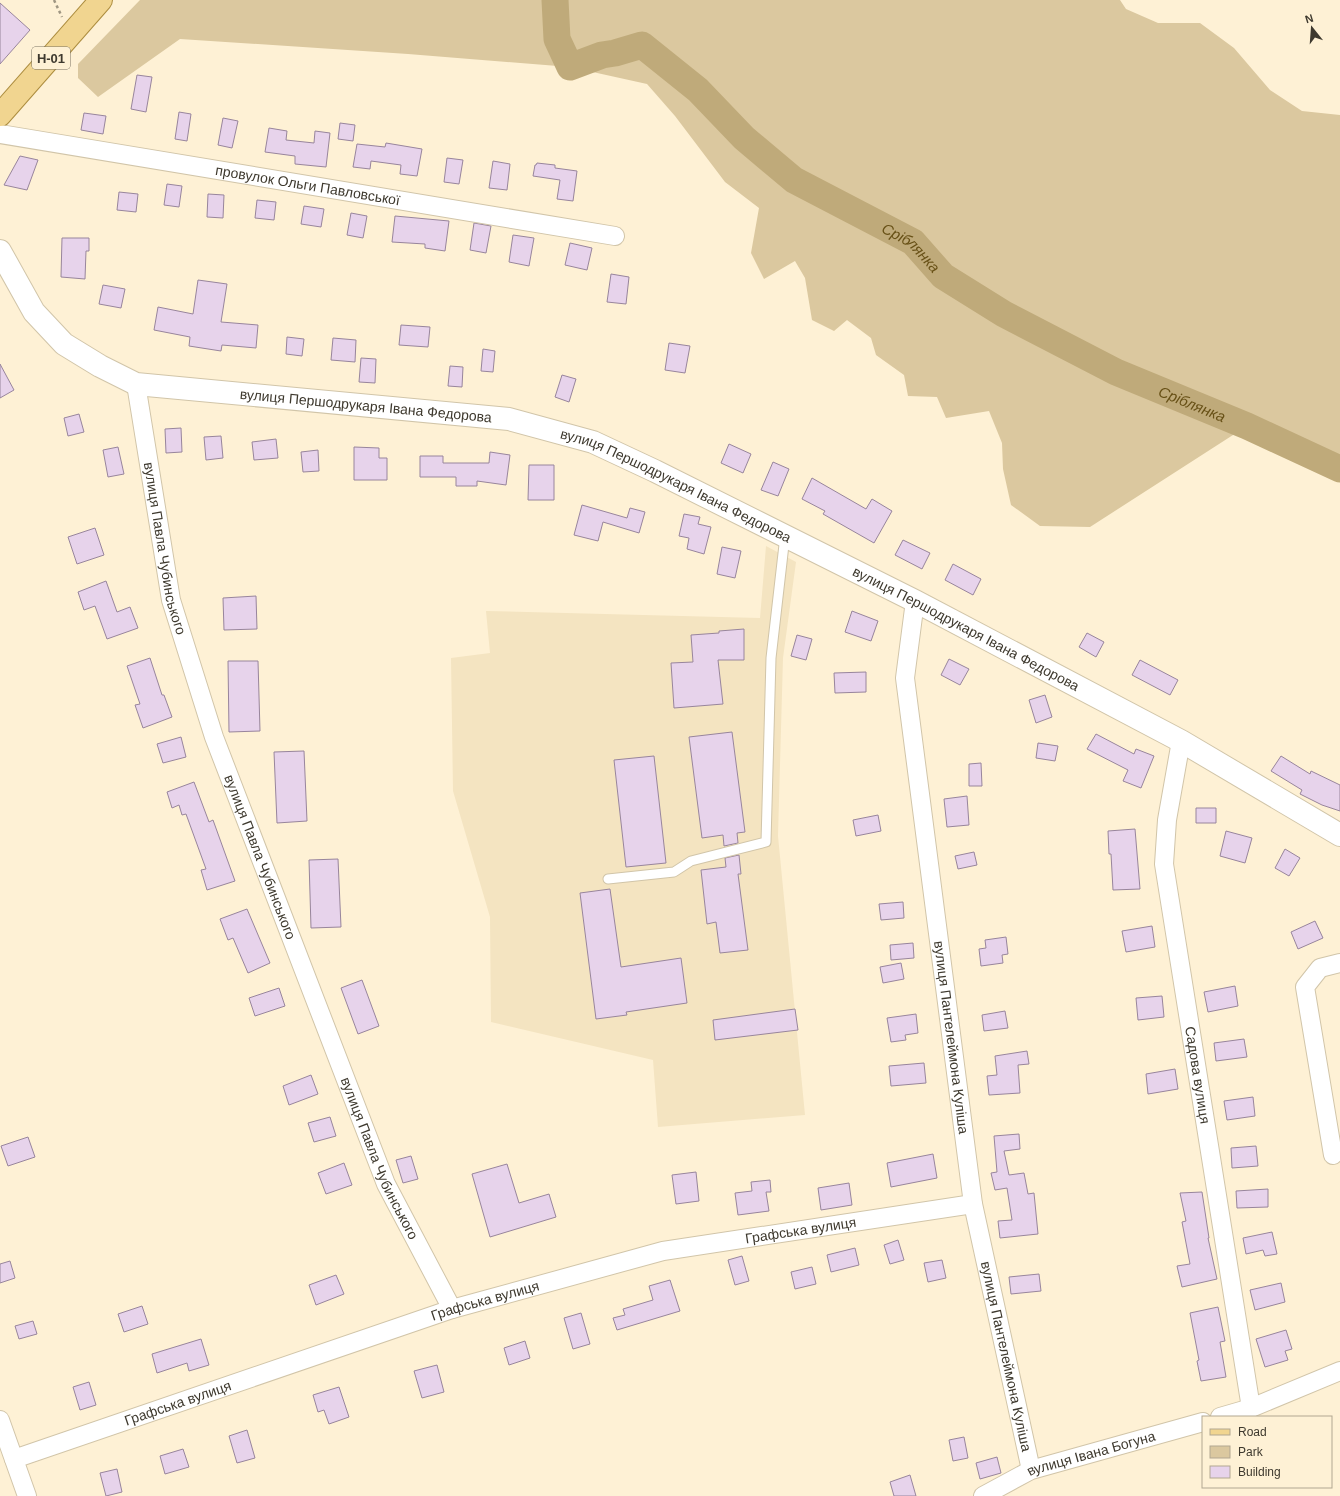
<svg xmlns="http://www.w3.org/2000/svg" width="1340" height="1496" font-family="Helvetica,sans-serif">
  <style>
    .built { fill: #f4e4c1 }
    .green { fill: #dbc89f }
    .lines { fill: none; stroke-linecap: round; stroke-linejoin: round }
    .river { stroke: #bfaa7a; stroke-width: 27 }
    .building { fill: #e7d3eb; stroke: #98859c }
    .service-casing { stroke: #d1c5a9; stroke-width: 11 }
    .minor-casing { stroke: #d1c5a9; stroke-width: 20 }
    .tertiary-casing { stroke: #d1c5a9; stroke-width: 24 }
    .primary-casing { stroke: #ac8c3e; stroke-width: 24 }
    .path { stroke: #9f9682; stroke-width: 2.5; stroke-dasharray: 3 3; stroke-linecap: butt }
    .service { stroke: #fff; stroke-width: 9 }
    .minor { stroke: #fff; stroke-width: 18 }
    .tertiary { stroke: #fff; stroke-width: 22 }
    .primary { stroke: #f1d590; stroke-width: 22 }
    .labels { text-anchor: middle; dominant-baseline: central; stroke-width: 3; stroke-linejoin: round; paint-order: stroke }
    .shield { fill: #fef1d5; stroke: #787060; stroke-width: 1 }
    .shield-label { font-size: 13px; font-weight: bold; fill: #3e392e }
    .street-label { font-size: 14px; fill: #3e392e; stroke: #fef1d5 }
    .water-label { font-size: 15px; font-style: italic; fill: #685117; stroke: #fef1d5 }
  </style>
  <rect width="100%" height="100%" fill="#fef1d5"/>
  <!-- built -->
  <path class="built" d="M 766,546 L 796,562 L 783,658 L 778,836 L 805,1115 L 658,1127 L 653,1060 L 491,1022 L 490,917 L 453,791 L 451,658 L 490,653 L 486,611 L 760,618 Z"/>
  <!-- green -->
  <path class="green" d="M 140,0 L 1120,0 L 1126,9 L 1158,23 L 1200,23 L 1234,48 L 1270,90 L 1302,111 L 1340,115 L 1340,469 L 1247,426 L 1090,527 L 1040,526 L 1011,505 L 1003,469 L 1002,443 L 989,411 L 946,418 L 937,397 L 908,396 L 904,375 L 876,355 L 871,338 L 847,320 L 834,331 L 812,320 L 805,278 L 795,261 L 764,279 L 751,253 L 759,208 L 725,182 L 675,116 L 647,84 L 570,67 L 408,54 L 180,39 L 98,97 L 78,78 L 78,64 Z"/>
  <g class="lines">
    <!-- river -->
    <path class="river" id="s1" d="M 555,0 L 557,39 L 570,67 L 602,55 L 615,53 L 642,45 L 698,90 L 744,138 L 794,180 L 913,242 L 943,276 L 1004,314 L 1116,372 L 1247,426 L 1340,469"/>
  </g>
  <!-- building -->
  <path class="building" d="M 0,3 L 30,30 L 0,64 Z
    M 137,75 L 152,77 L 146,112 L 131,109 Z
    M 179,112 L 191,114 L 187,141 L 175,139 Z
    M 84,113 L 106,116 L 103,134 L 81,130 Z
    M 223,118 L 238,121 L 232,148 L 218,145 Z
    M 340,123 L 355,125 L 353,141 L 338,139 Z
    M 269,128 L 287,131 L 286,140 L 314,143 L 315,131 L 330,133 L 326,167 L 295,164 L 295,156 L 265,152 Z
    M 386,143 L 422,149 L 417,176 L 400,174 L 401,165 L 371,161 L 370,169 L 353,167 L 357,144 L 385,147 Z
    M 20,156 L 38,160 L 27,190 L 4,185 Z
    M 447,158 L 463,160 L 459,184 L 444,182 Z
    M 493,161 L 510,164 L 507,190 L 489,188 Z
    M 537,163 L 555,165 L 555,168 L 577,171 L 573,201 L 557,199 L 560,180 L 533,176 L 535,165 L 536,165 Z
    M 167,184 L 182,186 L 179,207 L 164,205 Z
    M 119,192 L 138,194 L 136,212 L 117,210 Z
    M 208,194 L 224,195 L 223,218 L 207,217 Z
    M 257,200 L 276,202 L 274,220 L 255,218 Z
    M 304,206 L 324,209 L 321,227 L 301,224 Z
    M 351,213 L 367,216 L 363,238 L 347,235 Z
    M 395,216 L 449,221 L 445,251 L 425,248 L 425,244 L 392,242 Z
    M 474,223 L 491,226 L 486,253 L 470,250 Z
    M 513,235 L 534,238 L 529,266 L 509,262 Z
    M 62,238 L 89,238 L 89,251 L 86,251 L 85,279 L 61,277 Z
    M 570,243 L 592,248 L 587,270 L 565,265 Z
    M 611,274 L 629,277 L 626,304 L 607,302 Z
    M 198,280 L 227,284 L 221,322 L 258,325 L 256,348 L 222,345 L 221,351 L 189,346 L 190,337 L 154,330 L 158,307 L 193,314 Z
    M 103,285 L 125,289 L 121,308 L 99,304 Z
    M 401,325 L 430,327 L 428,347 L 399,345 Z
    M 287,337 L 304,339 L 302,356 L 286,354 Z
    M 333,338 L 356,340 L 355,362 L 331,360 Z
    M 669,343 L 690,346 L 685,373 L 665,370 Z
    M 483,349 L 495,351 L 493,372 L 481,371 Z
    M 361,358 L 376,359 L 375,383 L 359,382 Z
    M 0,364 L 14,390 L 0,398 Z
    M 450,366 L 463,367 L 462,387 L 448,386 Z
    M 562,375 L 576,379 L 569,402 L 555,397 Z
    M 79,414 L 84,432 L 68,436 L 64,418 Z
    M 181,428 L 182,452 L 166,453 L 165,429 Z
    M 221,436 L 223,458 L 206,460 L 204,437 Z
    M 276,439 L 278,458 L 254,460 L 252,442 Z
    M 729,444 L 751,454 L 743,473 L 721,463 Z
    M 118,447 L 124,474 L 108,477 L 103,450 Z
    M 354,447 L 379,448 L 379,458 L 387,458 L 387,480 L 354,480 Z
    M 318,450 L 319,471 L 303,472 L 301,452 Z
    M 490,452 L 510,455 L 506,485 L 477,481 L 477,486 L 456,486 L 456,477 L 420,477 L 420,456 L 443,456 L 443,463 L 489,463 Z
    M 773,462 L 789,469 L 778,496 L 761,490 Z
    M 529,465 L 554,465 L 554,500 L 528,500 Z
    M 812,478 L 866,509 L 872,499 L 892,511 L 874,543 L 823,514 L 825,511 L 802,499 Z
    M 582,505 L 627,518 L 630,508 L 645,512 L 639,533 L 603,522 L 598,541 L 574,535 Z
    M 684,514 L 700,517 L 698,524 L 711,527 L 704,554 L 687,549 L 689,538 L 679,536 Z
    M 95,528 L 104,555 L 77,564 L 68,537 Z
    M 903,540 L 930,553 L 922,569 L 895,555 Z
    M 722,547 L 741,551 L 735,578 L 717,574 Z
    M 953,564 L 981,579 L 973,595 L 945,580 Z
    M 106,581 L 117,612 L 130,607 L 138,628 L 107,639 L 95,606 L 84,610 L 78,592 Z
    M 256,596 L 257,629 L 224,630 L 223,598 Z
    M 852,611 L 878,621 L 871,641 L 845,632 Z
    M 744,629 L 744,660 L 718,660 L 723,704 L 674,708 L 671,663 L 693,662 L 691,635 L 719,633 L 719,631 Z
    M 1087,633 L 1104,642 L 1096,657 L 1079,647 Z
    M 797,635 L 812,639 L 806,660 L 791,656 Z
    M 150,658 L 162,695 L 164,695 L 172,717 L 143,728 L 135,705 L 140,704 L 127,666 Z
    M 949,659 L 969,669 L 960,685 L 941,675 Z
    M 1140,660 L 1178,680 L 1170,695 L 1132,675 Z
    M 228,661 L 258,661 L 260,731 L 229,732 Z
    M 866,672 L 866,692 L 835,693 L 834,673 Z
    M 1045,695 L 1052,717 L 1036,723 L 1029,700 Z
    M 732,732 L 745,832 L 737,833 L 738,843 L 724,846 L 723,835 L 702,838 L 689,737 Z
    M 1096,734 L 1134,754 L 1136,749 L 1154,756 L 1141,788 L 1123,781 L 1128,770 L 1087,749 Z
    M 181,737 L 186,757 L 163,763 L 157,744 Z
    M 1038,743 L 1058,746 L 1055,761 L 1036,758 Z
    M 304,751 L 307,821 L 277,823 L 274,752 Z
    M 654,756 L 666,863 L 626,867 L 614,760 Z
    M 1281,756 L 1310,774 L 1311,771 L 1340,785 L 1340,811 L 1322,805 L 1300,794 L 1302,790 L 1271,771 Z
    M 981,763 L 982,786 L 969,786 L 969,764 Z
    M 194,782 L 209,822 L 213,820 L 235,881 L 207,890 L 201,870 L 206,869 L 186,814 L 182,815 L 179,805 L 172,808 L 167,792 Z
    M 967,796 L 969,825 L 947,827 L 944,799 Z
    M 1196,808 L 1216,808 L 1216,823 L 1196,823 Z
    M 878,815 L 881,831 L 856,836 L 853,820 Z
    M 1135,829 L 1140,889 L 1113,890 L 1111,854 L 1109,854 L 1108,831 Z
    M 1226,831 L 1252,838 L 1245,863 L 1220,856 Z
    M 1285,849 L 1300,858 L 1289,876 L 1275,868 Z
    M 974,852 L 977,865 L 958,869 L 955,856 Z
    M 739,855 L 741,874 L 738,874 L 748,950 L 720,953 L 716,922 L 707,924 L 701,870 L 726,867 L 725,858 Z
    M 338,859 L 341,927 L 311,928 L 309,860 Z
    M 610,889 L 621,967 L 681,958 L 687,1003 L 626,1012 L 627,1015 L 596,1019 L 580,893 Z
    M 903,902 L 904,918 L 881,920 L 879,904 Z
    M 247,909 L 270,963 L 248,973 L 233,938 L 228,940 L 220,919 Z
    M 1315,921 L 1323,938 L 1298,949 L 1291,932 Z
    M 1152,926 L 1155,947 L 1126,952 L 1122,931 Z
    M 1006,937 L 1008,954 L 1002,955 L 1003,963 L 981,966 L 979,949 L 986,948 L 985,940 Z
    M 913,943 L 914,958 L 891,960 L 890,945 Z
    M 901,963 L 904,979 L 883,983 L 880,967 Z
    M 362,980 L 379,1026 L 358,1034 L 341,988 Z
    M 1235,986 L 1238,1006 L 1208,1012 L 1204,992 Z
    M 279,988 L 285,1006 L 255,1016 L 249,998 Z
    M 1162,996 L 1164,1017 L 1138,1020 L 1136,998 Z
    M 795,1009 L 798,1030 L 715,1040 L 713,1020 Z
    M 1005,1011 L 1008,1028 L 984,1031 L 982,1015 Z
    M 916,1014 L 918,1033 L 905,1035 L 906,1040 L 891,1042 L 887,1018 Z
    M 1244,1039 L 1247,1057 L 1216,1061 L 1214,1043 Z
    M 1027,1051 L 1029,1064 L 1018,1065 L 1020,1093 L 989,1095 L 987,1076 L 997,1075 L 995,1056 Z
    M 924,1063 L 926,1083 L 891,1086 L 889,1066 Z
    M 1175,1069 L 1178,1089 L 1148,1094 L 1146,1074 Z
    M 311,1075 L 318,1094 L 289,1105 L 283,1086 Z
    M 1253,1097 L 1255,1116 L 1227,1120 L 1224,1101 Z
    M 330,1117 L 336,1136 L 314,1142 L 308,1123 Z
    M 1019,1134 L 1020,1149 L 1004,1151 L 1009,1175 L 1024,1173 L 1028,1194 L 1034,1193 L 1038,1234 L 1000,1238 L 998,1221 L 1012,1220 L 1007,1188 L 995,1190 L 991,1173 L 997,1172 L 994,1136 Z
    M 28,1137 L 35,1157 L 8,1166 L 1,1146 Z
    M 1256,1146 L 1258,1166 L 1232,1168 L 1231,1148 Z
    M 933,1154 L 937,1178 L 891,1187 L 887,1163 Z
    M 411,1156 L 418,1179 L 403,1183 L 396,1160 Z
    M 344,1163 L 352,1185 L 326,1194 L 318,1173 Z
    M 507,1164 L 519,1203 L 549,1194 L 556,1217 L 490,1237 L 472,1174 Z
    M 696,1172 L 699,1201 L 676,1204 L 672,1175 Z
    M 770,1180 L 771,1192 L 766,1192 L 769,1211 L 738,1215 L 735,1193 L 752,1191 L 751,1182 Z
    M 849,1183 L 852,1205 L 821,1210 L 818,1188 Z
    M 1268,1189 L 1268,1207 L 1237,1208 L 1236,1191 Z
    M 1202,1192 L 1209,1238 L 1208,1238 L 1217,1279 L 1182,1287 L 1177,1266 L 1190,1264 L 1182,1222 L 1186,1221 L 1180,1193 Z
    M 1272,1232 L 1277,1254 L 1265,1256 L 1263,1250 L 1246,1254 L 1243,1238 Z
    M 898,1240 L 904,1260 L 890,1264 L 884,1245 Z
    M 855,1248 L 859,1265 L 831,1272 L 827,1255 Z
    M 742,1256 L 749,1281 L 735,1285 L 728,1260 Z
    M 942,1260 L 946,1278 L 928,1282 L 924,1263 Z
    M 10,1261 L 15,1278 L 0,1283 L 0,1264 Z
    M 812,1267 L 816,1284 L 795,1289 L 791,1272 Z
    M 1039,1274 L 1041,1291 L 1011,1294 L 1009,1277 Z
    M 336,1275 L 344,1294 L 316,1305 L 309,1285 Z
    M 670,1280 L 680,1311 L 617,1330 L 613,1318 L 625,1315 L 623,1309 L 653,1300 L 649,1286 Z
    M 1281,1283 L 1285,1302 L 1255,1310 L 1250,1290 Z
    M 142,1306 L 148,1324 L 124,1332 L 118,1314 Z
    M 1218,1307 L 1225,1341 L 1220,1342 L 1226,1377 L 1201,1381 L 1197,1361 L 1199,1360 L 1190,1313 Z
    M 581,1313 L 590,1344 L 573,1349 L 564,1318 Z
    M 33,1321 L 37,1334 L 19,1339 L 15,1326 Z
    M 1286,1330 L 1292,1349 L 1285,1351 L 1288,1360 L 1265,1367 L 1256,1339 Z
    M 201,1339 L 209,1365 L 189,1371 L 187,1363 L 157,1373 L 152,1354 Z
    M 525,1341 L 530,1358 L 509,1365 L 504,1348 Z
    M 437,1365 L 444,1392 L 422,1398 L 414,1371 Z
    M 89,1382 L 96,1405 L 80,1410 L 73,1387 Z
    M 339,1387 L 349,1417 L 329,1424 L 324,1410 L 318,1412 L 313,1395 Z
    M 247,1430 L 255,1458 L 237,1463 L 229,1436 Z
    M 964,1437 L 968,1458 L 953,1461 L 949,1440 Z
    M 183,1449 L 189,1467 L 165,1474 L 160,1456 Z
    M 997,1457 L 1001,1473 L 980,1479 L 976,1463 Z
    M 117,1469 L 122,1492 L 106,1496 L 100,1473 Z
    M 910,1475 L 916,1496 L 894,1496 L 890,1482 Z"/>
  <g class="lines">
    <!-- service casing -->
    <g class="service-casing">
      <path id="service" d="M 608,879 L 674,872 L 691,861 L 766,842 L 771,658 L 785,536"/>
    </g>
    <!-- minor casing -->
    <g class="minor-casing">
      <g id="minor">
        <path id="s2" d="M 0,134 L 615,236"/>
        <path id="s3" d="M 136,384 L 171,600 L 214,737 L 386,1184 L 452,1309"/>
        <path id="s4" d="M 915,601 L 905,678 L 973,1204 L 1031,1470"/>
        <path id="s5" d="M 1181,741 L 1167,820 L 1164,864 L 1251,1408"/>
        <path d="M 1333,1155 L 1305,987 L 1320,968 L 1340,963"/>
        <path d="M 1220,1417 L 1251,1408 L 1340,1371"/>
        <path d="M 0,1420 L 27,1496"/>
        <path id="s6" d="M 14,1459 L 452,1309 L 663,1251 L 973,1204"/>
        <path id="s7" d="M 983,1496 L 1031,1470 L 1203,1422"/>
      </g>
    </g>
    <!-- tertiary casing -->
    <g class="tertiary-casing">
      <g id="tertiary">
        <path id="s8" d="M 0,251 L 34,312 L 64,344 L 100,366 L 136,384 L 509,419 L 593,442 L 655,471 L 915,601 L 1181,741 L 1340,835"/>
      </g>
    </g>
    <!-- primary casing -->
    <g class="primary-casing">
      <path id="primary" d="M 0,115 L 101,0"/>
    </g>
    <!-- path -->
    <path class="path" d="M 54,0 L 62,17"/>
    <!-- service -->
    <use href="#service" class="service"/>
    <!-- minor -->
    <use href="#minor" class="minor"/>
    <!-- tertiary -->
    <use href="#tertiary" class="tertiary"/>
    <!-- primary -->
    <use href="#primary" class="primary"/>
  </g>
  <g class="labels">
    <!-- shield labels -->
    <rect class="shield" x="32" y="47" width="38" height="22" rx="3"/>
    <g class="shield-label">
      <text x="51" y="58">Н-01</text>
    </g>
    <!-- street labels -->
    <g class="street-label">
      <text stroke="none"><textPath href="#s2" startOffset="312">провулок Ольги Павловської</textPath></text>
      <text stroke="none"><textPath href="#s8" startOffset="427">вулиця Першодрукаря Івана Федорова</textPath></text>
      <text stroke="none"><textPath href="#s8" startOffset="751">вулиця Першодрукаря Івана Федорова</textPath></text>
      <text stroke="none"><textPath href="#s3" startOffset="167">вулиця Павла Чубинського</textPath></text>
      <text stroke="none"><textPath href="#s8" startOffset="1075">вулиця Першодрукаря Івана Федорова</textPath></text>
      <text stroke="none"><textPath href="#s3" startOffset="491">вулиця Павла Чубинського</textPath></text>
      <text stroke="none"><textPath href="#s4" startOffset="440">вулиця Пантелеймона Куліша</textPath></text>
      <text stroke="none"><textPath href="#s5" startOffset="338">Садова вулиця</textPath></text>
      <text stroke="none"><textPath href="#s3" startOffset="815">вулиця Павла Чубинського</textPath></text>
      <text stroke="none"><textPath href="#s6" startOffset="821">Графська вулиця</textPath></text>
      <text stroke="none"><textPath href="#s6" startOffset="497">Графська вулиця</textPath></text>
      <text stroke="none"><textPath href="#s4" startOffset="764">вулиця Пантелеймона Куліша</textPath></text>
      <text stroke="none"><textPath href="#s6" startOffset="173">Графська вулиця</textPath></text>
      <text stroke="none"><textPath href="#s7" startOffset="117">вулиця Івана Богуна</textPath></text>
    </g>
    <!-- water labels -->
    <g class="water-label">
      <text stroke="none"><textPath href="#s1" startOffset="485">Сріблянка</textPath></text>
      <text stroke="none"><textPath href="#s1" startOffset="809">Сріблянка</textPath></text>
    </g>
  </g>
  <!-- legend -->
  <rect x="1202" y="1416" width="130" height="72" fill="#fef1d5" stroke="#b1a792"/>
  <rect x="1210" y="1429" width="20" height="6" fill="#f1d590" stroke="#b1a792"/>
  <text x="1238" y="1436" font-size="12" fill="#3e392e">Road</text>
  <rect x="1210" y="1446" width="20" height="12" fill="#dbc89f" stroke="#b1a792"/>
  <text x="1238" y="1456" font-size="12" fill="#3e392e">Park</text>
  <rect x="1210" y="1466" width="20" height="12" fill="#e7d3eb" stroke="#b1a792"/>
  <text x="1238" y="1476" font-size="12" fill="#3e392e">Building</text>
  <!-- north arrow -->
  <g transform="translate(1312 28) rotate(343)" stroke="#fef1d5" stroke-width="3" paint-order="stroke">
  <path d="M0-3L7 15L0 10L-7 15Z" fill="#3e392e"/>
  <text y="-6" font-size="11" font-weight="bold" text-anchor="middle" fill="#3e392e">N</text>
  </g>
</svg>
